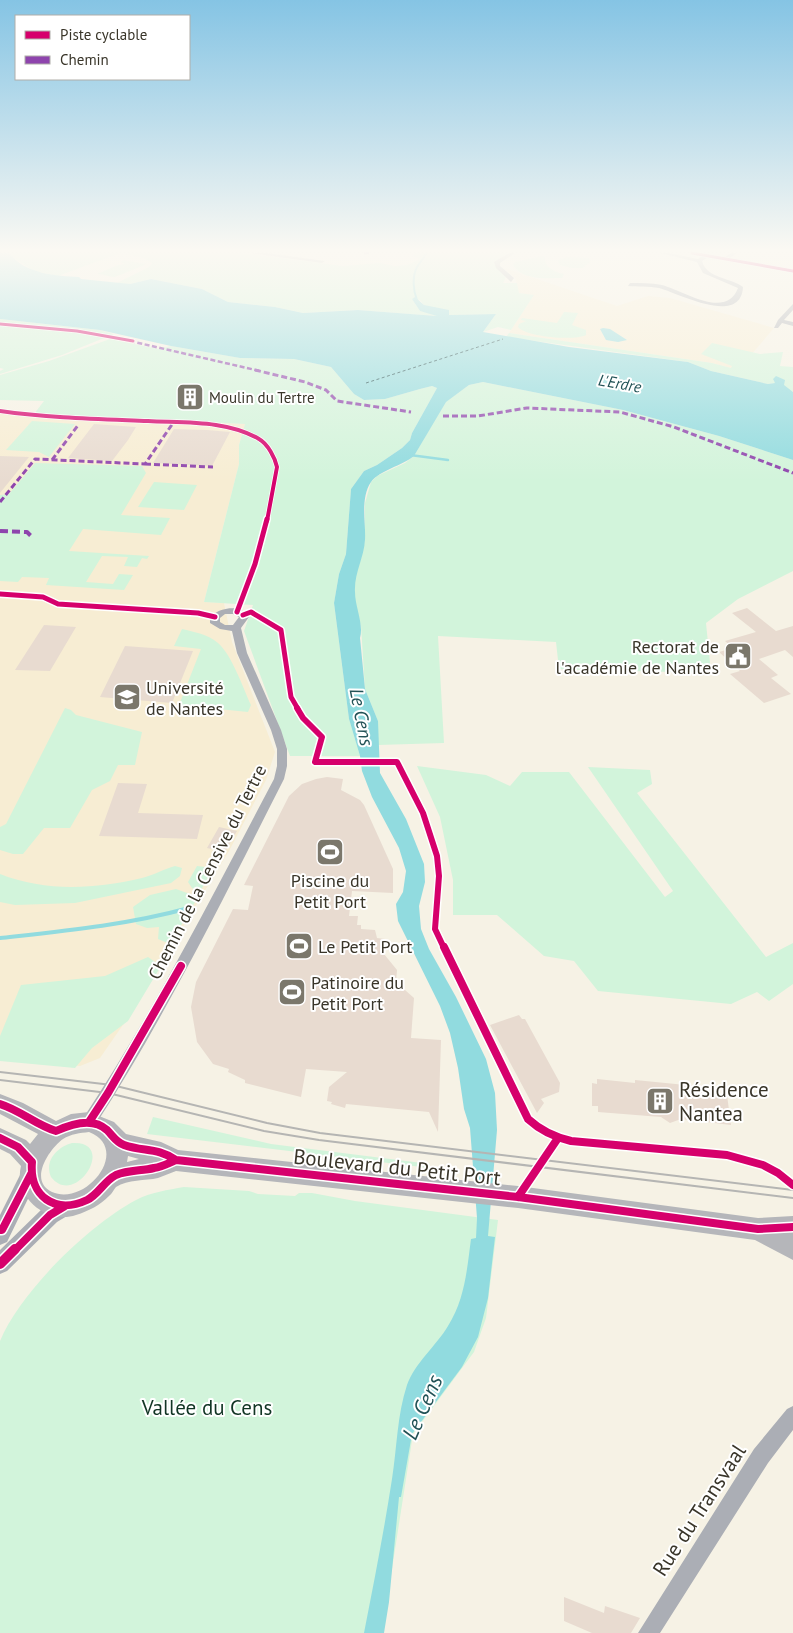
<svg xmlns="http://www.w3.org/2000/svg" width="793" height="1633" font-family="'PT Sans',sans-serif">
  <style>
    .built { fill: #f7edd3 }
    .green { fill: #d2f4db }
    .water { fill: #91dbdf }
    .lines { fill: none; stroke-linecap: round; stroke-linejoin: round }
    .stream-far2 { stroke: #91dbdf; stroke-width: 2 }
    .stream-far1 { stroke: #91dbdf; stroke-width: 2.5 }
    .stream { stroke: #91dbdf; stroke-width: 4 }
    .ferry { stroke: #225256; stroke-width: 1; stroke-dasharray: 3 2.5; stroke-linecap: butt }
    .building { fill: #e8dbd0 }
    .minor { fill: #abaeb5; fill-rule: evenodd }
    .tertiary { fill: #abaeb5; fill-rule: evenodd }
    .secondary { fill: #b5b6ba; fill-rule: evenodd }
    .tram { stroke: #b5b5b3; stroke-width: 2 }
    .quiet-far2 { stroke: #8e44ad; stroke-width: 2.5; stroke-dasharray: 5 2.5; stroke-linecap: butt }
    .quiet-far1 { stroke: #8e44ad; stroke-width: 3; stroke-dasharray: 6 3; stroke-linecap: butt }
    .quiet { stroke: #8e44ad; stroke-width: 4; stroke-dasharray: 8 4; stroke-linecap: butt }
    .cycleway-far5-casing { stroke: #fff; stroke-width: 4.5 }
    .cycleway-far4-casing { stroke: #fff; stroke-width: 5.5 }
    .cycleway-far3-casing { stroke: #fff; stroke-width: 8 }
    .cycleway-far2-casing { stroke: #fff; stroke-width: 9 }
    .cycleway-far1-casing { stroke: #fff; stroke-width: 11 }
    .cycleway-casing { stroke: #fff; stroke-width: 13 }
    .cycleway-far5 { stroke: #d6006c; stroke-width: 3 }
    .cycleway-far4 { stroke: #d6006c; stroke-width: 4 }
    .cycleway-far3 { stroke: #d6006c; stroke-width: 5 }
    .cycleway-far2 { stroke: #d6006c; stroke-width: 6 }
    .cycleway-far1 { stroke: #d6006c; stroke-width: 8 }
    .cycleway { stroke: #d6006c; stroke-width: 10 }
    .labels { text-anchor: middle; dominant-baseline: central; stroke-width: 4; stroke-linejoin: round; paint-order: stroke }
    .far-poi-label { font-size: 15px; fill: #393529; stroke: #fff; text-anchor: start }
    .far-water-label { font-size: 16px; font-style: italic; fill: #225256; stroke: #fff }
    .poi-label { font-size: 18px; fill: #393529; stroke: #fff; text-anchor: start }
    .street-label { font-size: 18px; fill: #393529; stroke: #fff }
    .water-label { font-size: 19px; font-style: italic; fill: #225256; stroke: #fff }
    .near-poi-label { font-size: 21px; fill: #393529; stroke: #fff; text-anchor: start }
    .near-street-label { font-size: 21px; fill: #393529; stroke: #fff }
    .near-park-label { font-size: 21px; fill: #113524; stroke: #fff }
    .near-water-label { font-size: 22px; font-style: italic; fill: #225256; stroke: #fff }
  </style>
  <rect width="100%" height="100%" fill="#f6f2e5"/>
  <!-- built -->
  <path class="built" d="M 504,268 L 617,306 L 648,296 L 670,298 L 774,328 L 738,370 L 712,363 L 509,333 L 534,295 L 519,293 L 515,278 Z
    M 0,413 L 245,424 L 239,445 L 239,464 L 204,602 L 224,603 L 232,642 L 275,752 L 266,780 L 229,851 L 127,1019 L 100,1058 L 80,1066 L 0,1059 Z"/>
  <!-- green -->
  <path class="green" d="M 9,253 L 120,253 L 58,276 L 34,271 L 12,257 Z
    M 129,253 L 240,253 L 343,266 L 380,263 L 395,266 L 407,265 L 420,259 L 413,256 L 414,253 L 507,253 L 496,262 L 495,265 L 506,277 L 503,283 L 517,283 L 519,293 L 534,295 L 511,330 L 498,327 L 483,332 L 496,314 L 449,315 L 424,305 L 420,300 L 412,299 L 420,311 L 438,315 L 437,316 L 358,310 L 303,313 L 275,307 L 228,302 L 202,289 L 151,279 L 130,284 L 115,284 L 149,267 L 152,263 L 144,258 L 125,254 Z
    M 542,256 L 545,256 C 544,268 555,272 564,274 L 562,278 C 546,278 523,281 513,265 L 515,262 Z
    M 566,257 L 589,258 L 590,262 L 583,268 L 572,268 L 560,265 L 558,260 Z
    M 124,260 L 146,264 C 142,266 116,277 114,277 C 109,277 104,274 97,274 L 118,265 L 125,264 L 120,262 Z
    M 564,312 L 578,313 L 572,325 L 586,330 L 586,335 C 574,341 526,337 518,327 L 519,324 L 526,321 L 521,320 L 522,318 L 557,323 Z
    M 0,319 L 100,330 L 114,334 L 62,355 L 0,374 L 0,371 L 4,369 L 0,368 Z
    M 509,333 L 712,363 L 731,368 L 732,366 L 701,354 L 712,343 L 760,354 L 783,352 L 780,366 L 793,367 L 793,392 L 773,380 L 776,383 L 768,384 L 711,371 L 688,362 L 506,337 Z
    M 110,339 L 158,349 L 171,346 L 240,358 L 294,359 L 331,367 L 354,394 L 364,400 L 385,399 L 420,389 L 432,386 L 437,388 L 412,433 L 410,440 L 402,448 L 377,465 L 364,471 L 351,489 L 346,554 L 339,574 L 334,603 L 349,719 L 360,756 L 290,756 L 244,631 L 253,605 L 204,602 L 239,464 L 239,445 L 245,424 L 34,414 L 44,401 L 0,400 L 0,375 L 49,361 Z
    M 483,382 L 623,410 L 719,436 L 793,460 L 793,571 L 738,599 L 706,623 L 711,673 L 559,669 L 556,642 L 438,636 L 444,743 L 378,745 L 378,721 L 365,689 L 361,626 L 355,607 L 355,574 L 361,559 L 365,540 L 365,503 L 371,482 L 377,476 L 405,463 L 414,456 L 445,402 L 469,385 Z
    M 32,421 L 75,424 L 49,457 L 39,452 L 6,450 Z
    M 35,463 L 142,466 L 146,473 L 121,515 L 170,518 L 161,535 L 83,529 L 69,551 L 149,556 L 147,559 L 142,558 L 137,567 L 124,566 L 128,557 L 102,556 L 86,582 L 113,584 L 119,574 L 133,575 L 124,590 L 46,585 L 49,578 L 22,577 L 18,582 L 0,581 L 0,495 L 9,494 Z
    M 154,482 L 197,485 L 184,510 L 138,507 Z
    M 182,629 C 194,632 208,634 218,643 C 232,655 243,688 251,705 L 248,712 L 179,705 L 201,649 L 174,646 Z
    M 65,708 L 71,710 L 76,715 L 142,732 L 135,765 L 118,765 L 110,781 L 92,790 L 70,828 L 44,828 L 23,854 L 13,854 L 0,850 L 0,827 L 6,824 Z
    M 417,766 L 486,775 L 510,786 L 522,772 L 569,772 L 665,897 L 673,891 L 588,767 L 650,770 L 652,784 L 637,793 L 766,957 L 793,943 L 793,984 L 769,1001 L 757,992 L 731,1004 L 598,991 L 574,961 L 544,956 L 497,915 L 453,915 L 453,880 L 440,817 Z
    M 175,866 L 182,868 L 180,876 L 171,883 L 75,903 L 15,905 L 0,902 L 0,874 C 45,892 95,889 142,878 C 154,875 164,869 175,866 Z
    M 197,866 L 213,868 L 200,892 L 192,888 L 188,882 Z
    M 176,889 L 198,897 L 170,944 L 158,939 L 159,927 L 147,928 L 136,924 L 133,907 L 150,895 Z
    M 148,957 L 161,966 L 128,1021 L 92,1048 L 75,1068 L 0,1061 L 0,1036 L 21,985 L 105,976 Z
    M 153,1117 L 271,1144 L 430,1164 L 430,1168 L 147,1134 Z
    M 72,1143 C 118,1140 76,1209 51,1177 C 44,1161 57,1147 72,1143 Z
    M 184,1187 L 249,1191 L 258,1194 L 295,1196 L 299,1193 L 312,1193 L 355,1201 L 498,1220 L 486,1318 L 474,1352 L 413,1434 L 382,1633 L 0,1633 L 0,1341 C 21,1291 89,1225 136,1200 C 151,1192 168,1190 184,1187 Z"/>
  <!-- water -->
  <path class="water" d="M 0,253 L 9,253 C 25,274 56,276 79,277 L 81,279 L 130,284 L 151,279 L 202,289 L 228,302 L 275,307 L 303,313 L 358,310 L 437,316 L 420,311 L 412,299 L 415,297 L 424,305 L 449,310 L 449,315 L 496,314 L 483,332 L 569,347 L 688,362 L 711,371 L 768,384 L 775,383 L 773,379 L 776,376 L 785,380 L 784,385 L 793,392 L 793,460 L 719,436 L 623,410 L 483,382 L 469,385 L 446,402 L 414,456 C 402,466 380,470 371,482 C 360,498 366,522 365,540 C 364,558 354,573 355,592 C 355,607 364,624 360,638 L 365,689 L 378,721 L 380,773 L 406,819 L 424,864 L 425,882 L 419,906 L 421,929 L 429,949 L 456,997 L 486,1059 L 495,1093 L 497,1130 L 488,1236 L 495,1237 L 488,1298 L 478,1337 L 462,1367 L 412,1434 L 401,1497 L 399,1497 L 389,1602 L 384,1633 L 364,1633 C 374,1582 384,1531 392,1479 C 397,1448 397,1415 407,1385 C 415,1363 436,1346 448,1326 C 465,1299 467,1269 471,1239 L 476,1238 L 477,1218 L 470,1128 L 464,1109 L 458,1068 L 450,1033 L 440,1006 L 398,921 L 396,904 L 403,892 L 406,871 L 399,848 L 372,797 L 362,771 L 360,756 L 349,719 L 334,603 L 339,574 L 346,554 L 351,489 L 364,471 L 377,465 L 402,448 L 410,440 L 412,433 L 437,388 L 432,386 L 420,389 L 385,399 L 364,400 L 354,394 L 331,367 L 294,359 L 240,358 L 171,346 L 100,330 L 0,319 Z
    M 603,328 L 610,329 L 627,340 L 618,342 L 606,340 L 600,329 Z"/>
  <g class="lines">
    <!-- stream-far2 -->
    <path class="stream-far2" d="M 417,300 C 413,290 412,277 417,267 C 420,262 424,259 426,253"/>
    <!-- stream-far1 -->
    <path class="stream-far1" d="M 410,455 L 448,460"/>
    <!-- stream -->
    <path class="stream" d="M 0,938 C 64,931 127,925 189,908"/>
    <!-- ferry -->
    <path class="ferry" d="M 366,383 L 503,339"/>
  </g>
  <!-- building -->
  <path class="building" d="M 94,424 L 136,427 L 128,440 L 112,461 L 68,458 Z
    M 174,429 L 207,430 L 230,432 L 212,466 L 153,463 Z
    M 0,456 L 29,457 L 0,493 Z
    M 747,608 L 776,631 L 793,626 L 793,657 L 785,650 L 759,659 L 778,675 L 771,678 L 791,694 L 764,703 L 730,674 L 740,671 L 719,652 L 733,648 L 725,641 L 756,632 L 732,613 Z
    M 44,625 L 76,627 L 50,671 L 15,670 Z
    M 125,646 L 193,651 L 172,703 L 100,697 Z
    M 327,777 L 343,779 L 341,790 L 360,800 L 364,805 L 393,869 L 393,893 L 352,891 L 349,916 L 358,916 L 357,925 L 361,925 L 361,929 L 375,930 L 377,938 L 385,939 L 384,954 L 397,970 L 396,982 L 414,998 L 411,1038 L 441,1040 L 438,1132 L 429,1112 L 346,1104 L 345,1108 L 331,1104 L 332,1102 L 327,1101 L 329,1087 L 347,1072 L 306,1069 L 301,1097 L 245,1083 L 245,1080 L 228,1072 L 229,1069 L 213,1064 L 197,1042 L 191,1007 L 196,982 L 233,909 L 248,910 L 253,886 L 244,885 L 289,796 L 302,784 L 316,779 Z
    M 118,783 L 147,784 L 138,813 L 203,815 L 197,839 L 99,836 Z
    M 219,827 L 237,831 L 225,852 L 207,848 Z
    M 519,1015 L 522,1019 L 525,1019 L 560,1083 L 559,1092 L 541,1099 L 544,1103 L 537,1113 L 490,1025 Z
    M 597,1079 L 635,1083 L 635,1080 L 716,1088 L 716,1094 L 727,1095 L 731,1125 L 681,1119 L 670,1123 L 661,1117 L 598,1112 L 598,1106 L 592,1106 L 592,1083 L 597,1084 Z
    M 564,1597 L 604,1613 L 605,1606 L 640,1618 L 631,1633 L 592,1633 L 564,1621 Z"/>
  <g class="lines">
    <!-- minor -->
    <path class="minor" d="M 250,253 L 266,253 L 325,261 L 322,263 Z
      M 509,253 L 515,253 L 500,263 L 500,266 L 514,278 L 511,282 L 496,268 L 494,262 Z
      M 660,253 L 669,253 L 698,259 L 704,255 L 708,255 L 708,257 L 702,261 C 707,279 730,277 743,287 C 741,327 678,293 659,288 C 649,286 638,287 628,286 L 630,283 C 641,283 651,283 662,285 C 684,291 726,320 738,288 L 703,273 L 697,262 Z
      M 731,253 L 737,253 L 727,260 L 723,260 L 723,258 Z
      M 793,304 L 793,310 L 784,320 L 793,322 L 793,326 L 782,323 L 778,328 L 774,328 L 778,320 Z
      M 0,591 L 43,594 L 60,601 L 198,610 L 214,614 C 224,607 241,605 249,617 L 241,628 L 247,653 L 281,730 L 287,749 L 287,766 L 284,779 C 224,897 166,1016 94,1127 L 89,1129 L 84,1127 L 82,1122 L 84,1117 C 155,1009 214,893 274,779 L 277,766 L 277,749 L 271,730 L 237,653 L 232,631 L 220,629 L 210,623 L 210,619 L 198,616 L 58,607 L 41,600 L 0,597 ZM 225,614 L 233,614 L 239,617 L 233,625 L 225,625 L 220,622 L 220,618 Z
      M 793,1406 L 793,1430 L 768,1463 L 660,1633 L 638,1633 L 754,1449 L 787,1409 Z"/>
    <!-- tertiary -->
    <path class="tertiary" d="M 689,253 L 703,253 L 793,269 L 793,273 Z
      M 31,1165 L 38,1167 L 40,1174 L 7,1242 L 0,1245 L 0,1215 L 24,1167 Z
      M 65,1196 L 72,1199 L 75,1206 L 72,1213 L 57,1222 L 7,1271 L 0,1274 L 0,1250 L 43,1208 Z"/>
    <!-- secondary -->
    <path class="secondary" d="M 0,1094 L 23,1103 L 56,1121 L 71,1114 L 89,1112 L 114,1122 L 126,1134 L 161,1142 L 178,1150 L 518,1186 L 758,1218 L 793,1216 L 793,1260 L 755,1240 L 518,1208 L 176,1171 C 170,1173 164,1176 158,1178 C 145,1181 128,1179 116,1187 C 114,1189 112,1194 109,1196 C 100,1205 89,1211 76,1215 C 47,1225 13,1197 21,1166 L 10,1154 L 0,1149 L 0,1128 L 26,1140 L 30,1144 L 38,1134 L 0,1114 ZM 89,1132 C 132,1149 86,1207 52,1192 C 28,1181 49,1149 63,1139 C 71,1134 80,1133 89,1132 ZM 128,1156 L 139,1159 L 127,1162 Z"/>
    <!-- tram -->
    <path class="tram" d="M 0,1072 L 112,1085 L 267,1123 L 320,1133 L 793,1190
      M 0,1080 L 108,1093 L 264,1131 L 319,1140 L 793,1198"/>
    <!-- quiet-far2 -->
    <path class="quiet-far2" d="M 364,253 L 369,253
      M 130,341 L 260,371"/>
    <!-- quiet-far1 -->
    <path class="quiet-far1" d="M 255,370 L 305,382 L 326,390 L 337,401 L 411,412
      M 443,416 L 478,416 L 527,408 L 620,412 L 674,427 L 793,473
      M 52,460 L 79,424
      M 145,464 L 213,467
      M 0,502 L 35,459 L 145,464 L 173,423"/>
    <!-- quiet -->
    <path class="quiet" d="M 0,531 L 27,532 L 31,536"/>
    <!-- cycleway-far5 casing -->
    <g class="cycleway-far5-casing">
      <path id="cycleway-far5" d="M 692,253 L 793,271
        M 0,324 L 77,331 L 133,341"/>
    </g>
    <!-- cycleway-far4 casing -->
    <g class="cycleway-far4-casing">
      <path id="cycleway-far4" d="M 0,411 C 49,418 98,419 148,421 C 184,423 227,420 259,439 C 268,444 275,458 277,467 L 267,521"/>
    </g>
    <!-- cycleway-far3 casing -->
    <g class="cycleway-far3-casing">
      <path id="cycleway-far3" d="M 0,594 L 43,597 L 58,604 L 198,613 L 215,617
        M 237,612 L 255,564 L 267,519
        M 243,615 L 251,612 L 281,630 L 291,697 L 298,709"/>
    </g>
    <!-- cycleway-far2 casing -->
    <g class="cycleway-far2-casing">
      <path id="cycleway-far2" d="M 297,708 L 303,718 L 322,737 L 315,762 L 397,762 L 423,813 L 437,856 L 439,876 L 435,929 L 444,948"/>
    </g>
    <!-- cycleway-far1 casing -->
    <g class="cycleway-far1-casing">
      <path id="cycleway-far1" d="M 444,947 L 528,1119 C 541,1131 554,1137 571,1141 L 727,1155 L 763,1165 L 778,1173 L 793,1185
        M 0,1104 C 20,1110 36,1125 56,1131 C 71,1124 93,1117 107,1130 C 113,1136 116,1142 124,1145 C 144,1152 157,1147 176,1160
        M 89,1122 L 108,1093 L 181,966
        M 0,1138 L 18,1147 L 32,1162 C 29,1196 55,1215 87,1200 C 99,1194 104,1181 116,1175 C 128,1170 142,1171 154,1168 C 162,1167 169,1163 176,1160 L 518,1197 L 758,1229 L 793,1227
        M 518,1197 L 558,1138
        M 0,1230 L 2,1230 L 31,1174
        M 14,1251 L 50,1215 L 65,1206"/>
    </g>
    <!-- cycleway casing -->
    <g class="cycleway-casing">
      <path id="cycleway" d="M 0,1264 L 15,1249"/>
    </g>
    <!-- cycleway-far5 -->
    <use href="#cycleway-far5" class="cycleway-far5"/>
    <!-- cycleway-far4 -->
    <use href="#cycleway-far4" class="cycleway-far4"/>
    <!-- cycleway-far3 -->
    <use href="#cycleway-far3" class="cycleway-far3"/>
    <!-- cycleway-far2 -->
    <use href="#cycleway-far2" class="cycleway-far2"/>
    <!-- cycleway-far1 -->
    <use href="#cycleway-far1" class="cycleway-far1"/>
    <!-- cycleway -->
    <use href="#cycleway" class="cycleway"/>
  </g>
  <!-- sky -->
  <linearGradient id="sky" x2="0" y2="1"><stop stop-color="#85c4e4"/><stop offset="0.52" stop-color="#fbf9f3"/><stop offset="1" stop-color="#fbf9f3" stop-opacity="0"/></linearGradient>
  <rect width="793" height="482" fill="url(#sky)"/>
  <!-- icons -->
  <defs>
    <g id="building-square" transform="scale(1.4375)"><rect x="-9" y="-9" width="18" height="18" rx="4" fill="#7b776b" stroke="#fff"/><path d="M-4-6H4V6H1V3H-1V6H-4ZM-2.5-4.3h1.7v1.8h-1.7ZM.8-4.3h1.7v1.8H.8ZM-2.5-1h1.7V.8h-1.7ZM.8-1h1.7V.8H.8Z" fill="#fff"/></g>
    <g id="civic-square" transform="scale(1.4375)"><rect x="-9" y="-9" width="18" height="18" rx="4" fill="#7b776b" stroke="#fff"/><path d="M-.6-6.5H3V-4.5H.6V-3L4-1V1h2V6H-6V1h2V-1L-.6-3ZM-1.2 2.5V6h2.4V2.5Z" fill="#fff"/></g>
    <g id="university-square" transform="scale(1.4375)"><rect x="-9" y="-9" width="18" height="18" rx="4" fill="#7b776b" stroke="#fff"/><path d="M0-5L7-2L0 1L-7-2ZM-4 1L0 2.5L4 1V4Q0 6-4 4Z" fill="#fff"/></g>
    <g id="stadium-square" transform="scale(1.4375)"><rect x="-9" y="-9" width="18" height="18" rx="4" fill="#7b776b" stroke="#fff"/><path d="M0-5a6.5 5 0 1 0 0 10a6.5 5 0 1 0 0-10ZM-3.5-1.8h7v3.6h-7Z" fill="#fff"/></g>
  </defs>
  <g fill-rule="evenodd">
    <use href="#building-square" x="190" y="397"/>
    <use href="#civic-square" x="738" y="656"/>
    <use href="#university-square" x="127" y="697"/>
    <use href="#stadium-square" x="330" y="852"/>
    <use href="#stadium-square" x="299" y="946"/>
    <use href="#stadium-square" x="292" y="992"/>
    <use href="#building-square" x="660" y="1101"/>
  </g>
  <g class="labels">
    <!-- far-poi labels -->
    <g class="far-poi-label">
      <text x="209" y="397">Moulin du Tertre</text>
    </g>
    <!-- far-water labels -->
    <g class="far-water-label">
      <text transform="translate(620 383) rotate(10)">L'Erdre</text>
    </g>
    <!-- poi labels -->
    <g class="poi-label">
      <text x="719" y="646" text-anchor="end">Rectorat de<tspan x="719" dy="21">l'académie de Nantes</tspan></text>
      <text x="146" y="687">Université<tspan x="146" dy="21">de Nantes</tspan></text>
      <text x="330" y="880" text-anchor="middle">Piscine du<tspan x="330" dy="21">Petit Port</tspan></text>
      <text x="318" y="946">Le Petit Port</text>
      <text x="311" y="982">Patinoire du<tspan x="311" dy="21">Petit Port</tspan></text>
    </g>
    <!-- street labels -->
    <g class="street-label">
      <text transform="translate(207 872) rotate(-63)">Chemin de la Censive du Tertre</text>
    </g>
    <!-- water labels -->
    <g class="water-label">
      <text transform="translate(362 717) rotate(79)">Le Cens</text>
    </g>
    <!-- near-poi labels -->
    <g class="near-poi-label">
      <text x="679" y="1089">Résidence<tspan x="679" dy="24">Nantea</tspan></text>
    </g>
    <!-- near-street labels -->
    <g class="near-street-label">
      <text transform="translate(397 1167) rotate(6)">Boulevard du Petit Port</text>
      <text transform="translate(699 1510) rotate(-57)">Rue du Transvaal</text>
    </g>
    <!-- near-park labels -->
    <g class="near-park-label">
      <text x="207" y="1407">Vallée du Cens</text>
    </g>
    <!-- near-water labels -->
    <g class="near-water-label">
      <text transform="translate(422 1407) rotate(-66)">Le Cens</text>
    </g>
  </g>
  <!-- legend -->
  <rect x="15" y="15" width="175" height="65" fill="#ffffff" stroke="#b0aea9"/>
  <rect x="25" y="31" width="25" height="8" fill="#d6006c" stroke="#b0aea9"/>
  <text x="60" y="40" font-size="15" fill="#393529">Piste cyclable</text>
  <rect x="25" y="56" width="25" height="8" fill="#8e44ad" stroke="#b0aea9"/>
  <text x="60" y="65" font-size="15" fill="#393529">Chemin</text>
</svg>
